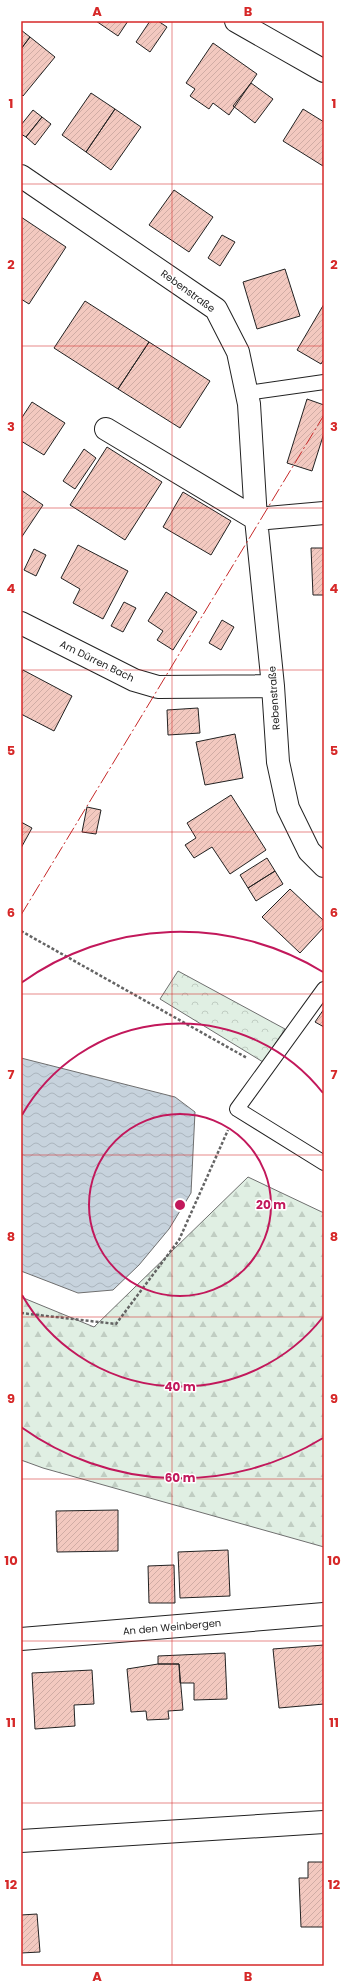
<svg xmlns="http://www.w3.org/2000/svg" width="345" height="1987" font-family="Poppins,sans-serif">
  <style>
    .forest { fill: url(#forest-firs); stroke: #6f6f6f }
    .park { fill: url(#park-crowns); stroke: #6f6f6f }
    .water { fill: url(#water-waves); stroke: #6f6f6f }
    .building { fill: url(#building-hatch); stroke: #222 }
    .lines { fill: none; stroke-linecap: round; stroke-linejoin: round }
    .lane-casing { stroke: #222; stroke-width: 16 }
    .street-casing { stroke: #222; stroke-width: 24 }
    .path { stroke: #646464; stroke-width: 2.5; stroke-dasharray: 3 2; stroke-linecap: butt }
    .lane { stroke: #fff; stroke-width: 14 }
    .street { stroke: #fff; stroke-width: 22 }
    .power { stroke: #c62828; stroke-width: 1; stroke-dasharray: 14 3 2 3; stroke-linecap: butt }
    .grid { fill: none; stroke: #d62828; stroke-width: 1; stroke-opacity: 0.55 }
    .ring { fill: none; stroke: #c2185b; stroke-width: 2 }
    .labels { text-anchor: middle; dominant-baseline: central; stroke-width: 3; stroke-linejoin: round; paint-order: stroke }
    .street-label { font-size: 10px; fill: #222; stroke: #fff }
    .centre { fill: #c2185b; stroke: #fff; stroke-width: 2 }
    .ring-label { font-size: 12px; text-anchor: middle; font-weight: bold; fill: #c2185b; stroke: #fff; stroke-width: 3; stroke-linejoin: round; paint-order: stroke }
    .neatline { fill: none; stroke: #d62828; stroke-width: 1.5 }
    .grid-label { font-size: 13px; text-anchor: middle; font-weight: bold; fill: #d62828 }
  </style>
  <defs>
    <pattern id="forest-firs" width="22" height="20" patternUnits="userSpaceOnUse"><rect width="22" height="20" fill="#e0efe3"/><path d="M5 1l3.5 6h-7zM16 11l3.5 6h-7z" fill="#c0cdc2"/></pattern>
    <pattern id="park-crowns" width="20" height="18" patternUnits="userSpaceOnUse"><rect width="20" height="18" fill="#e0efe3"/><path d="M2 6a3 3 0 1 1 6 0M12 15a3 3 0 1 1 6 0" fill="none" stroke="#c0cdc2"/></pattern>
    <pattern id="water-waves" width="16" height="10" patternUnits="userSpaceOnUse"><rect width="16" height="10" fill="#c7d3dd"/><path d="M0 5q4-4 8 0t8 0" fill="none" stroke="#abb5bd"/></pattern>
    <pattern id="building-hatch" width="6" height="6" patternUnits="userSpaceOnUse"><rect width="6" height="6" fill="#f3c9c0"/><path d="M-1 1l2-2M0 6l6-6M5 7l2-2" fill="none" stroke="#d0aca5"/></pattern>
  </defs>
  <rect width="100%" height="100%" fill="#fff"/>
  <!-- forest -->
  <path class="forest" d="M 248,1177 L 324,1213 L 324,1547 L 43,1468 L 21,1460 L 21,1297 L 94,1327 Z"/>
  <!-- park -->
  <path class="park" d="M 178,971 L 285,1029 L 263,1062 L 160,999 Z"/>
  <!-- water -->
  <path class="water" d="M 21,1058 L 175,1097 L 195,1112 L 191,1193 L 169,1229 L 139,1265 L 113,1290 L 78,1293 L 21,1271 Z"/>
  <!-- building -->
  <path class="building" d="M 96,21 L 128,21 L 118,36 Z
    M 150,21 L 158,21 L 167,27 L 150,52 L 136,42 Z
    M 21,30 L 30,37 L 21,49 Z
    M 30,37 L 55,57 L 23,96 L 21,94 L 21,49 Z
    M 213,43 L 257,74 L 229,115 L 213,103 L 209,109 L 190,96 L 195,89 L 186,83 Z
    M 251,83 L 273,99 L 255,123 L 233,106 Z
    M 91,93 L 115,109 L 86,152 L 62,135 Z
    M 115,109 L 141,127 L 111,170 L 86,152 Z
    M 303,109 L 324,122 L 323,166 L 283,141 Z
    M 33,110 L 42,117 L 26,137 L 21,134 L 21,125 Z
    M 42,117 L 51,124 L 35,145 L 26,137 Z
    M 174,190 L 213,217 L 189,252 L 149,225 Z
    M 21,217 L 66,247 L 29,304 L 21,299 Z
    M 222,235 L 235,242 L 220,266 L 208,258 Z
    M 285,269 L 300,316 L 257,329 L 243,282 Z
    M 85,301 L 149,342 L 118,389 L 54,348 Z
    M 324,304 L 324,359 L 321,364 L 297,350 Z
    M 149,342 L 210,381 L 180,428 L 118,389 Z
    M 307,399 L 324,405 L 324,433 L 312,471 L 287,463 Z
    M 32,402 L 65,423 L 44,455 L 21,441 L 21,419 Z
    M 107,447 L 162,482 L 125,540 L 70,505 Z
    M 84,449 L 96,458 L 75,489 L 63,481 Z
    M 21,490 L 43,505 L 21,538 Z
    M 183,492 L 231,521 L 211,555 L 163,527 Z
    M 78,545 L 128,571 L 103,619 L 73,603 L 80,589 L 61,578 Z
    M 311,548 L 324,548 L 324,595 L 313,595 Z
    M 34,549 L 46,555 L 36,576 L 24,570 Z
    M 166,592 L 197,612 L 173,650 L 157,640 L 163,631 L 148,621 Z
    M 124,602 L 136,608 L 123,632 L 111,626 Z
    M 222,620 L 234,627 L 221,650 L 209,643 Z
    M 23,670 L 72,696 L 54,731 L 21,714 L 21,674 Z
    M 198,708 L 200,733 L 168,735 L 167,710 Z
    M 235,734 L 243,778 L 205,785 L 196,742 Z
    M 231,795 L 266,850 L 230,874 L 212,847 L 194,858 L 185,845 L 196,838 L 187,823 Z
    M 87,807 L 101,810 L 96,834 L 82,832 Z
    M 21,822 L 32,828 L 21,848 Z
    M 267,858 L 275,871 L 248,888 L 240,875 Z
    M 275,871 L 283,884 L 256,901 L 248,888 Z
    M 290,889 L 324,921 L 324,927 L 300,953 L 262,917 Z
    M 324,1009 L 324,1027 L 315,1022 Z
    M 118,1510 L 118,1551 L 57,1552 L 56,1511 Z
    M 228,1550 L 230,1596 L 180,1598 L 178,1552 Z
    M 174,1565 L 175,1603 L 149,1603 L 148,1566 Z
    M 324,1645 L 324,1704 L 279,1708 L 273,1649 Z
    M 225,1653 L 227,1699 L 194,1700 L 194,1683 L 180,1683 L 179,1664 L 158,1664 L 158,1656 Z
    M 158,1664 L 179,1664 L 183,1710 L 168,1711 L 169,1719 L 147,1720 L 146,1711 L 131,1712 L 127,1669 Z
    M 92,1670 L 94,1704 L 74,1705 L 75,1726 L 35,1729 L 32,1673 Z
    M 308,1862 L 324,1862 L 324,1927 L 301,1927 L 299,1878 L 308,1878 Z
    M 37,1914 L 40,1952 L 21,1953 L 21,1915 Z"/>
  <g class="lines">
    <!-- lane casing -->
    <g class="lane-casing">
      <path id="lane" d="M 247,393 L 324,382
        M 324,989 L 237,1109 L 324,1163"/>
    </g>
    <!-- street casing -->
    <g class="street-casing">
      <path id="street" d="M 236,21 L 324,71
        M 21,176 L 216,309 L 238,352 L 249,404 L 256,519 L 273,686 L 278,762 L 288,808 L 309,851 L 324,866
        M 106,429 L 256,519 L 324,513
        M 21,623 L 134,680 L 158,687 L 273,686
        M 21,1639 L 324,1614
        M 21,1841 L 324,1822"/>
    </g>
    <!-- path -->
    <path class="path" d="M 21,931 L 247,1058
      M 21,1313 L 116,1324 L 179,1240 L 228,1130"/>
    <!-- lane -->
    <use href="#lane" class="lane"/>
    <!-- street -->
    <use href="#street" class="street"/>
    <!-- power -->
    <path class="power" d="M 21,915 L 324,415"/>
  </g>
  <!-- grid -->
  <path class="grid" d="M 172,21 L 172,1966M 21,184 L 324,184M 21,346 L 324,346M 21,508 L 324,508M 21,670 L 324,670M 21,832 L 324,832M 21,994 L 324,994M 21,1155 L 324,1155M 21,1317 L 324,1317M 21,1479 L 324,1479M 21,1641 L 324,1641M 21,1803 L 324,1803"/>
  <!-- distance rings -->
  <g class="ring">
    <circle cx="180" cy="1205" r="91"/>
    <path d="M323 1317A182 182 0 0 1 22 1295M22 1115A182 182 0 0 1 323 1093"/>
    <path d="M323 1438A273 273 0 0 1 21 1427M21 983A273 273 0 0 1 323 972"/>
  </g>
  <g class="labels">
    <!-- street labels -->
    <g class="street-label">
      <text transform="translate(188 291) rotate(36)">Rebenstraße</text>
      <text transform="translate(97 661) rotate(26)">Am Dürren Bach</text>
      <text transform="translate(274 698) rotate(-94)">Rebenstraße</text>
      <text transform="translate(172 1627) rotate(-5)">An den Weinbergen</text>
    </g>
  </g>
  <circle cx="180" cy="1205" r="6" class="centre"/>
  <g class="ring-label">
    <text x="271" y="1209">20 m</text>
    <text x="180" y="1391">40 m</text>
    <text x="180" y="1482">60 m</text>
  </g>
  <!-- border -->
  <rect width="345" height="1987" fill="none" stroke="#ffffff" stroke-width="44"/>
  <rect x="22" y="22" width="301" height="1943" class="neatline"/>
  <g class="grid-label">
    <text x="97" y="16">A</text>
    <text x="248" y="16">B</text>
    <text x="11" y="108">1</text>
    <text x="334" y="108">1</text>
    <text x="11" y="269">2</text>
    <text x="334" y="269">2</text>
    <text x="11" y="431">3</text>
    <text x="334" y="431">3</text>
    <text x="11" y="593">4</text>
    <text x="334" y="593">4</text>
    <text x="11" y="755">5</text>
    <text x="334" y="755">5</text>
    <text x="11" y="917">6</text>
    <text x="334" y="917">6</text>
    <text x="11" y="1079">7</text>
    <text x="334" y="1079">7</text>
    <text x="11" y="1241">8</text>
    <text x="334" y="1241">8</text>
    <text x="11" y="1403">9</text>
    <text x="334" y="1403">9</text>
    <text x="11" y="1565">10</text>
    <text x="334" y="1565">10</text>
    <text x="11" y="1727">11</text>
    <text x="334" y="1727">11</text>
    <text x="11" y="1889">12</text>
    <text x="334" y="1889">12</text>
    <text x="97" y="1981">A</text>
    <text x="248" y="1981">B</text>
  </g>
</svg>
